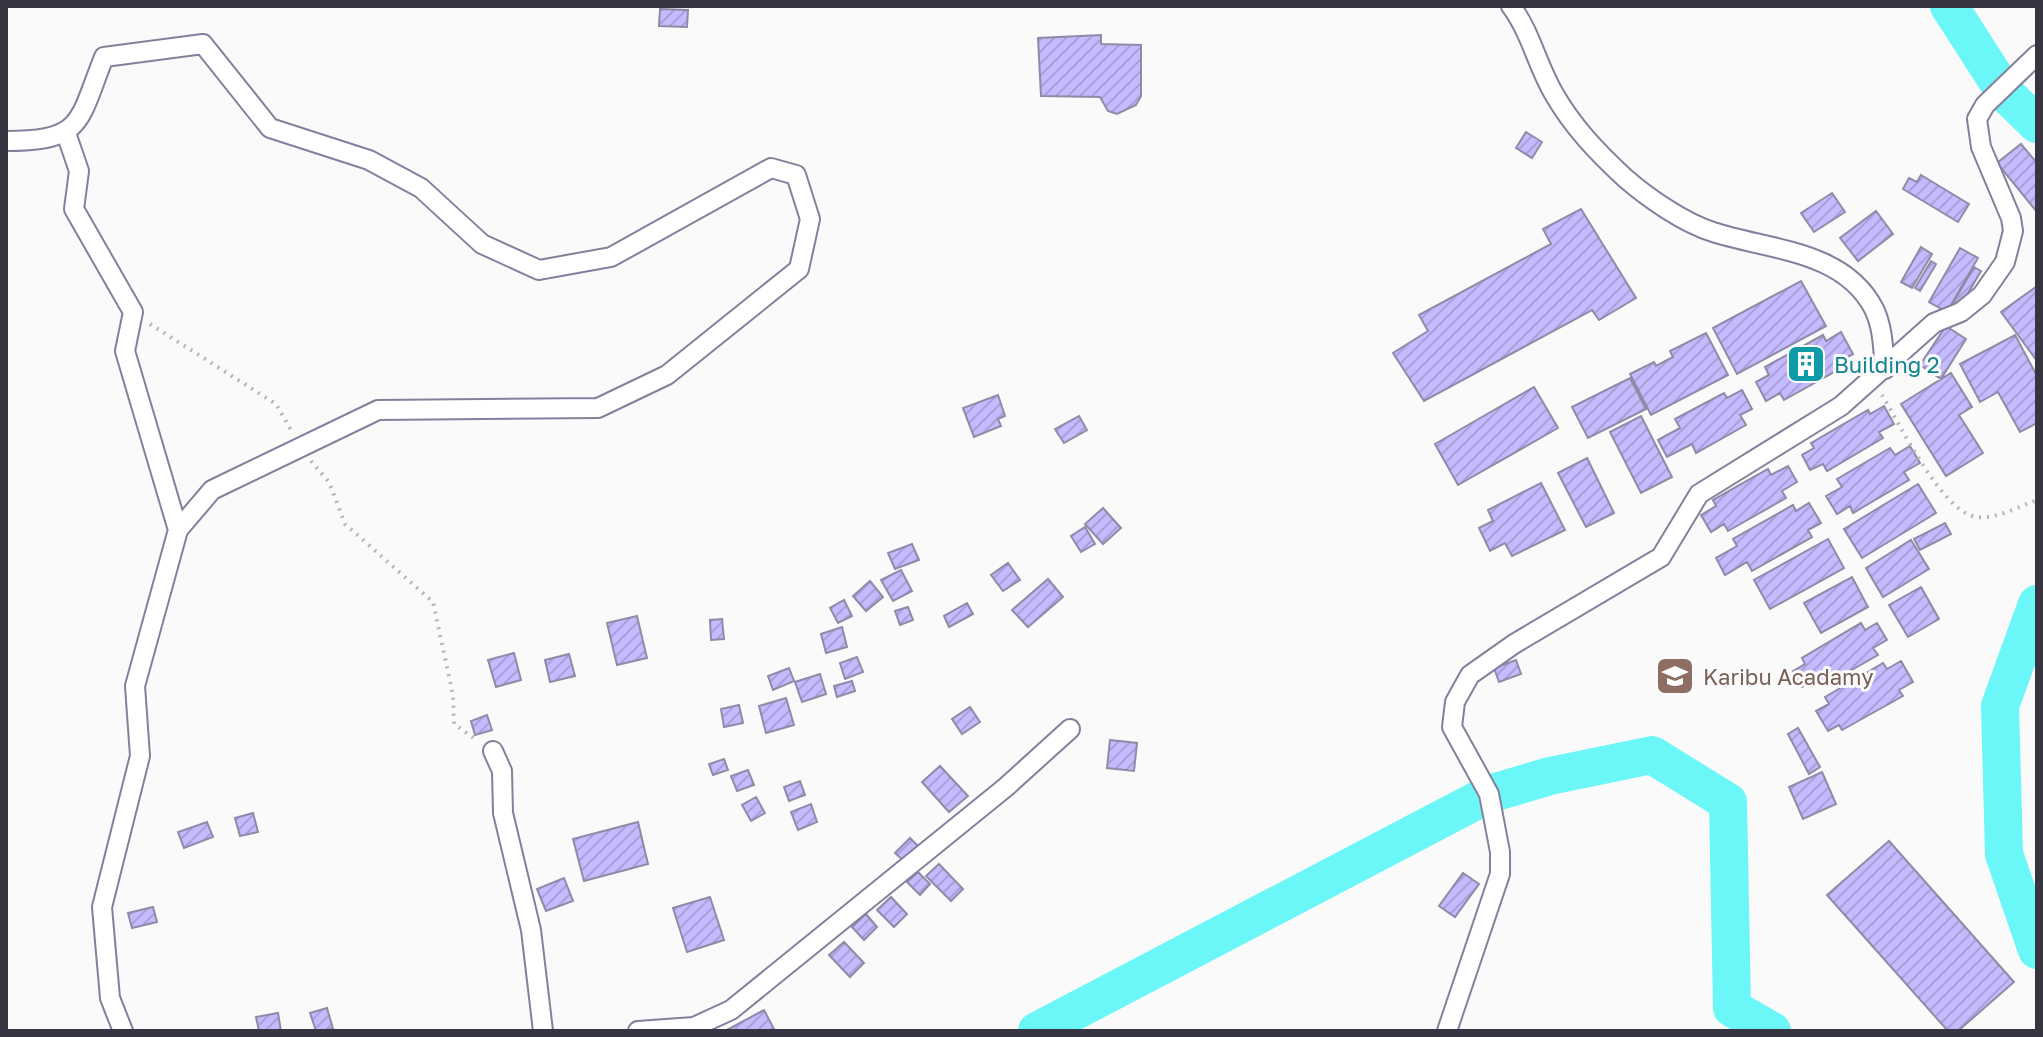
<svg xmlns="http://www.w3.org/2000/svg" width="2043" height="1037" font-family="'Golos Text',sans-serif">
  <style>
    .lines { fill: none; stroke-linecap: round; stroke-linejoin: round }
    .river { stroke: #6bf6f7; stroke-width: 38 }
    .building { fill: url(#building-hatch); stroke: #8e8ba7; stroke-width: 2 }
    .minor-casing { stroke: #84809c; stroke-width: 22 }
    .path { stroke: #b4b3b8; stroke-width: 4; stroke-dasharray: 2 6; stroke-linecap: butt }
    .minor { stroke: #fff; stroke-width: 18 }
    .labels { text-anchor: middle; dominant-baseline: central; stroke-width: 6; stroke-linejoin: round; paint-order: stroke }
    .culture-label { font-size: 22px; fill: #0d838f; stroke: #fafafa; text-anchor: start }
    .education-label { font-size: 22px; fill: #785e54; stroke: #fafafa; text-anchor: start }
  </style>
  <defs>
    <pattern id="building-hatch" width="6" height="6" patternUnits="userSpaceOnUse" patternTransform="scale(2)"><rect width="6" height="6" fill="#c4bafe"/><path d="M-1 1l2-2M0 6l6-6M5 7l2-2" fill="none" stroke="#a9a0db"/></pattern>
  </defs>
  <rect width="100%" height="100%" fill="#fafafa"/>
  <g class="lines">
    <!-- river -->
    <path class="river" d="M 1949,6 L 2005,93 L 2037,124
      M 2037,604 L 2000,706 L 2004,854 L 2037,950
      M 1037,1031 L 1489,794 L 1550,776 L 1652,755 L 1728,802 L 1732,1008 L 1772,1031"/>
  </g>
  <!-- building -->
  <path class="building" d="M 660,9 L 688,10 L 687,27 L 659,26 Z
    M 1101,35 L 1101,44 L 1141,45 L 1141,96 L 1136,105 L 1117,114 L 1108,111 L 1100,97 L 1041,96 L 1038,38 Z
    M 1526,132 L 1542,142 L 1532,158 L 1516,148 Z
    M 2021,144 L 2037,163 L 2037,212 L 1997,163 Z
    M 1921,175 L 1969,204 L 1958,222 L 1903,189 L 1909,178 L 1917,182 Z
    M 1832,193 L 1845,212 L 1814,232 L 1801,213 Z
    M 1581,209 L 1636,298 L 1599,320 L 1592,310 L 1424,401 L 1393,353 L 1428,331 L 1419,315 L 1551,244 L 1543,229 Z
    M 1876,211 L 1893,234 L 1858,261 L 1840,238 Z
    M 1921,247 L 1932,254 L 1912,288 L 1901,282 Z
    M 1960,248 L 1978,258 L 1947,312 L 1929,302 Z
    M 1931,261 L 1936,264 L 1920,291 L 1915,288 Z
    M 1974,267 L 1981,271 L 1960,307 L 1953,303 Z
    M 1801,281 L 1826,326 L 1737,374 L 1713,328 Z
    M 2037,286 L 2037,361 L 2001,312 Z
    M 1946,326 L 1966,339 L 1941,379 L 1920,365 Z
    M 1841,332 L 1853,354 L 1840,361 L 1843,367 L 1784,400 L 1780,393 L 1766,401 L 1756,382 L 1769,375 L 1765,367 L 1823,335 L 1826,341 Z
    M 1706,333 L 1728,375 L 1651,415 L 1630,374 L 1654,362 L 1656,366 L 1673,357 L 1670,351 Z
    M 2015,335 L 2037,376 L 2037,423 L 2020,432 L 1998,392 L 1980,402 L 1960,364 Z
    M 1951,373 L 1972,407 L 1959,415 L 1983,453 L 1946,476 L 1901,404 Z
    M 1630,378 L 1646,409 L 1588,438 L 1572,407 Z
    M 1534,387 L 1558,428 L 1458,485 L 1435,444 Z
    M 1742,390 L 1752,409 L 1740,415 L 1746,425 L 1696,453 L 1692,444 L 1667,457 L 1658,440 L 1680,428 L 1675,419 L 1724,393 L 1727,398 Z
    M 998,395 L 1005,416 L 998,419 L 1001,426 L 974,437 L 963,408 Z
    M 1884,406 L 1894,424 L 1879,432 L 1883,438 L 1827,471 L 1823,464 L 1810,470 L 1802,455 L 1814,448 L 1811,443 L 1868,410 L 1870,414 Z
    M 1079,416 L 1087,430 L 1064,443 L 1055,429 Z
    M 1641,416 L 1672,477 L 1641,493 L 1610,432 Z
    M 1910,446 L 1920,463 L 1904,472 L 1909,480 L 1853,513 L 1850,506 L 1837,514 L 1826,496 L 1842,487 L 1837,479 L 1890,448 L 1895,455 Z
    M 1587,458 L 1614,513 L 1586,527 L 1558,473 Z
    M 1788,466 L 1797,482 L 1782,491 L 1786,498 L 1728,531 L 1724,524 L 1711,532 L 1701,515 L 1716,506 L 1713,500 L 1768,469 L 1771,475 Z
    M 1541,483 L 1565,530 L 1512,556 L 1505,543 L 1490,551 L 1479,528 L 1493,521 L 1488,510 Z
    M 1918,484 L 1936,513 L 1862,558 L 1844,529 Z
    M 1809,503 L 1821,523 L 1808,530 L 1812,537 L 1752,571 L 1747,562 L 1725,575 L 1716,558 L 1737,546 L 1733,539 L 1793,505 L 1796,511 Z
    M 1103,508 L 1121,528 L 1103,544 L 1085,524 Z
    M 1945,523 L 1951,534 L 1920,550 L 1914,539 Z
    M 1085,527 L 1095,544 L 1081,552 L 1071,536 Z
    M 1828,539 L 1844,568 L 1770,609 L 1754,580 Z
    M 1911,540 L 1929,569 L 1883,597 L 1866,568 Z
    M 912,544 L 919,560 L 895,569 L 888,553 Z
    M 1008,563 L 1020,580 L 1003,591 L 991,575 Z
    M 901,570 L 912,591 L 893,601 L 881,580 Z
    M 1852,577 L 1868,607 L 1821,633 L 1804,603 Z
    M 1048,579 L 1063,597 L 1028,627 L 1012,610 Z
    M 870,581 L 883,597 L 866,611 L 853,596 Z
    M 1921,587 L 1939,619 L 1908,637 L 1889,605 Z
    M 844,600 L 852,616 L 838,623 L 830,608 Z
    M 967,603 L 973,614 L 949,627 L 944,616 Z
    M 908,607 L 913,620 L 900,625 L 895,611 Z
    M 637,616 L 647,658 L 617,665 L 607,623 Z
    M 722,619 L 724,639 L 711,640 L 710,620 Z
    M 1861,623 L 1865,630 L 1877,623 L 1887,640 L 1873,648 L 1878,655 L 1822,687 L 1817,678 L 1802,687 L 1793,671 L 1805,664 L 1802,658 Z
    M 842,627 L 847,647 L 826,653 L 821,634 Z
    M 514,653 L 521,680 L 496,687 L 488,660 Z
    M 569,654 L 575,676 L 550,682 L 545,660 Z
    M 857,657 L 863,672 L 845,679 L 840,663 Z
    M 1516,660 L 1521,674 L 1499,682 L 1494,668 Z
    M 1901,661 L 1913,682 L 1899,690 L 1903,696 L 1842,730 L 1839,725 L 1828,731 L 1816,711 L 1829,704 L 1825,697 L 1883,663 L 1887,669 Z
    M 789,668 L 794,681 L 773,690 L 768,676 Z
    M 820,674 L 826,694 L 802,702 L 795,682 Z
    M 852,681 L 855,691 L 837,697 L 834,686 Z
    M 786,698 L 794,725 L 766,733 L 759,706 Z
    M 739,705 L 743,723 L 724,727 L 721,709 Z
    M 970,707 L 980,722 L 962,734 L 952,719 Z
    M 487,715 L 492,730 L 475,735 L 471,721 Z
    M 1798,728 L 1820,767 L 1809,774 L 1788,734 Z
    M 1110,740 L 1137,743 L 1134,771 L 1107,768 Z
    M 724,759 L 728,770 L 713,775 L 709,764 Z
    M 940,766 L 968,796 L 949,812 L 922,782 Z
    M 748,770 L 754,785 L 737,791 L 731,776 Z
    M 1822,772 L 1836,804 L 1803,819 L 1789,787 Z
    M 800,781 L 805,795 L 789,801 L 784,787 Z
    M 756,797 L 765,813 L 751,821 L 742,805 Z
    M 811,804 L 817,822 L 798,830 L 791,812 Z
    M 253,813 L 258,832 L 240,836 L 235,818 Z
    M 207,822 L 213,837 L 184,848 L 178,832 Z
    M 638,822 L 648,864 L 584,881 L 573,839 Z
    M 910,838 L 921,849 L 906,863 L 895,853 Z
    M 1889,841 L 2014,982 L 1958,1031 L 1948,1031 L 1827,895 Z
    M 939,864 L 963,889 L 951,901 L 926,876 Z
    M 918,872 L 930,884 L 920,895 L 907,882 Z
    M 1463,873 L 1479,884 L 1455,917 L 1439,906 Z
    M 564,878 L 573,901 L 546,911 L 537,889 Z
    M 710,897 L 724,940 L 687,952 L 673,908 Z
    M 891,897 L 907,914 L 894,927 L 877,910 Z
    M 153,907 L 157,922 L 132,928 L 128,913 Z
    M 866,914 L 877,927 L 864,940 L 852,927 Z
    M 844,942 L 864,963 L 850,977 L 829,955 Z
    M 327,1008 L 333,1029 L 316,1031 L 310,1013 Z
    M 764,1010 L 775,1031 L 725,1031 Z
    M 278,1013 L 281,1031 L 259,1031 L 256,1017 Z"/>
  <g class="lines">
    <!-- minor casing -->
    <g class="minor-casing">
      <path id="minor" d="M 1511,6 C 1531,33 1537,65 1554,94 C 1573,127 1597,152 1625,178 C 1648,198 1684,223 1713,232 C 1768,250 1844,250 1874,309 C 1883,327 1883,349 1885,369
        M 66,133 L 79,171 L 74,209 L 133,312 L 125,351 L 178,530
        M 6,141 C 84,141 78,122 104,57 L 203,44 L 270,128 L 369,160 L 421,188 L 482,244 L 539,270 L 611,257 L 771,168 L 796,175 L 810,219 L 799,269 L 667,375 L 598,408 L 378,410 L 212,490 L 178,530 L 135,686 L 140,756 L 102,907 L 110,998 L 123,1031
        M 493,751 L 502,771 L 503,813 L 531,930 L 543,1031
        M 638,1031 L 694,1027 L 731,1010 L 1006,787 L 1070,729
        M 1447,1031 L 1500,874 L 1500,852 L 1489,794 L 1452,727 L 1455,702 L 1470,675 L 1514,644 L 1661,557 L 1699,494 L 1841,406 L 1934,323 L 1961,312 L 1982,295 L 2005,262 L 2013,231 L 2011,218 L 1981,147 L 1977,119 L 1985,105 L 2037,55"/>
    </g>
    <!-- path -->
    <path class="path" d="M 150,324 L 276,404 L 291,430
      M 1882,395 C 1899,423 1943,514 1977,517 C 1997,519 2018,507 2037,500
      M 311,461 L 329,482 L 345,524 L 433,602 L 453,695 L 454,724 L 478,741"/>
    <!-- minor -->
    <use href="#minor" class="minor"/>
  </g>
  <!-- icons -->
  <defs>
    <g id="building-square" transform="scale(2)"><rect x="-9" y="-9" width="18" height="18" rx="4" fill="#0f9aa8" stroke="#fafafa"/><path d="M-4-6H4V6H1V3H-1V6H-4ZM-2.5-4.3h1.7v1.8h-1.7ZM.8-4.3h1.7v1.8H.8ZM-2.5-1h1.7V.8h-1.7ZM.8-1h1.7V.8H.8Z" fill="#fff"/></g>
    <g id="school-square" transform="scale(2)"><rect x="-9" y="-9" width="18" height="18" rx="4" fill="#8d6e63" stroke="#fafafa"/><path d="M0-5L7-2L0 1L-7-2ZM-4 1L0 2.5L4 1V4Q0 6-4 4Z" fill="#fff"/></g>
  </defs>
  <g fill-rule="evenodd">
    <use href="#building-square" x="1806" y="364"/>
    <use href="#school-square" x="1675" y="676"/>
  </g>
  <g class="labels">
    <!-- culture labels -->
    <g class="culture-label">
      <text x="1834" y="364">Building 2</text>
    </g>
    <!-- education labels -->
    <g class="education-label">
      <text x="1703" y="676">Karibu Acadamy</text>
    </g>
  </g>
  <!-- border -->
  <rect width="2043" height="1037" fill="none" stroke="#373541" stroke-width="16"/>
</svg>
